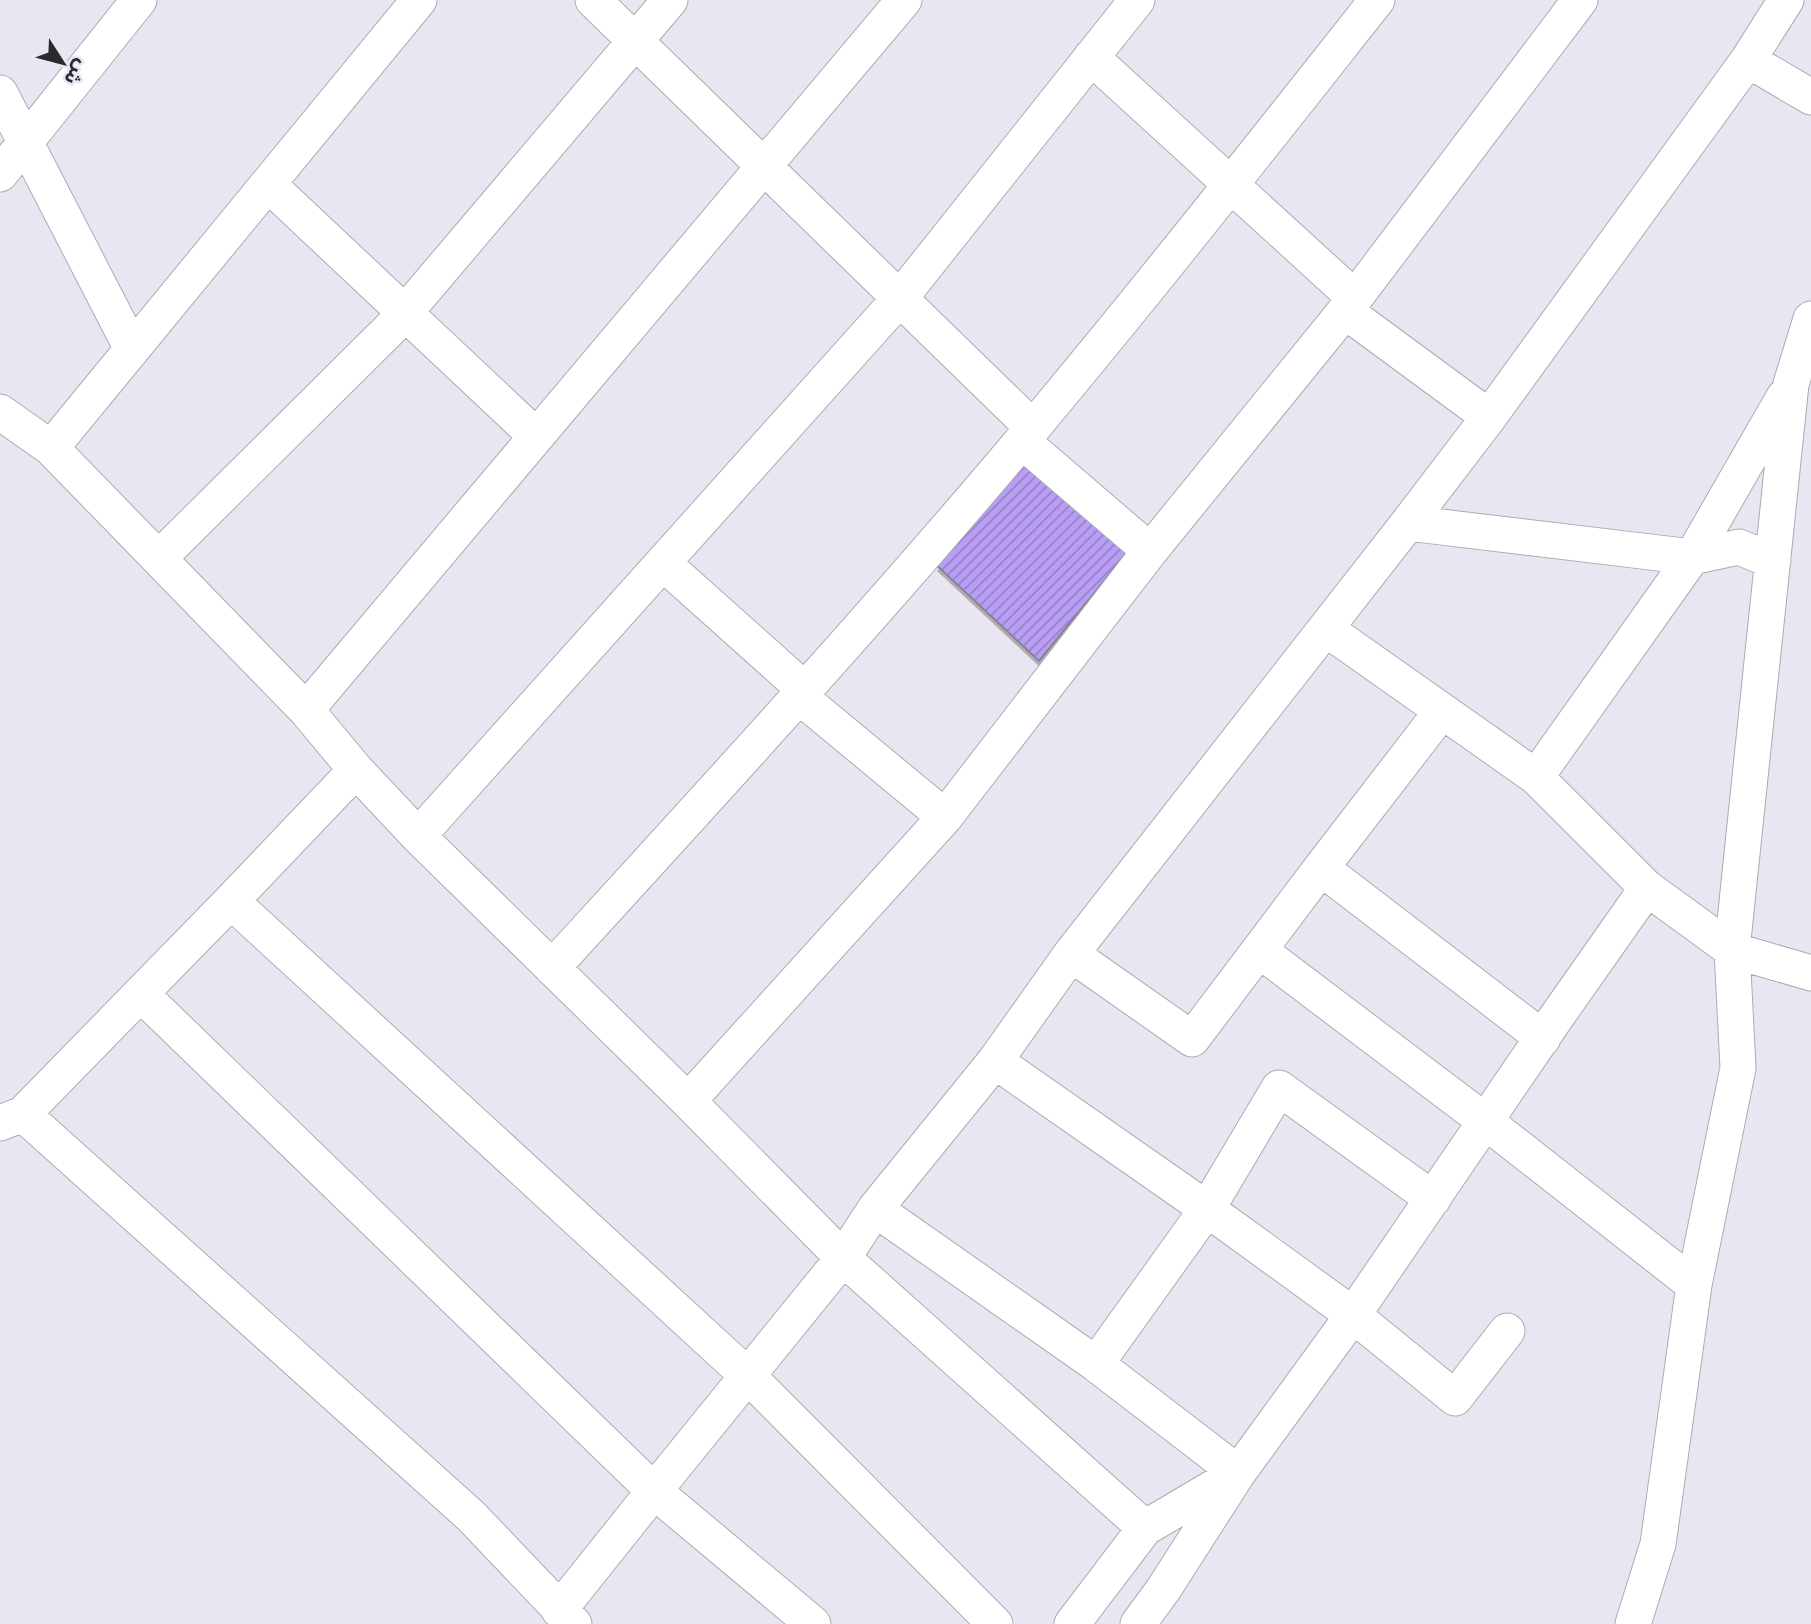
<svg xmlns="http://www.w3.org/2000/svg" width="1811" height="1624" font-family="Quicksand,'Noto Sans Arabic',sans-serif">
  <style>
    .building { fill: url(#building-hatch); stroke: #86838d; stroke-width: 2; filter: url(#shadow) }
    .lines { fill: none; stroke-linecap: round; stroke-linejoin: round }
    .minor-casing { stroke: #adaab5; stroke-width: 37 }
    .minor { stroke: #fff; stroke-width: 35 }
  </style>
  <defs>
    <pattern id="building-hatch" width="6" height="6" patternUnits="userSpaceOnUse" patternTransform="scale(1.75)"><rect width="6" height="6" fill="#b99ef5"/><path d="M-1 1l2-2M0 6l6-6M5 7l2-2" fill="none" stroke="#9781c7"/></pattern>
    <filter id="shadow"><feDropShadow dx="4.5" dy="8" stdDeviation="0" flood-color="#0004"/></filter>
  </defs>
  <rect width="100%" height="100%" fill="#e9e6f2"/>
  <!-- building -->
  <path class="building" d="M 1030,458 L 1135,543 L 1039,661 L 934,563 Z"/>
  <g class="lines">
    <!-- minor casing -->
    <g class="minor-casing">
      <path id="minor" d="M 593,0 L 1032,427
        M 1091,57 L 1355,298
        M 1748,60 L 1811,97
        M 0,93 L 132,349
        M 0,174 L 139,0
        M 268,184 L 536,436
        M 1345,311 L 1489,417
        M 0,412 L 51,448 L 306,710 L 356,770
        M 1022,441 L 1150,551
        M 51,448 L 419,0
        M 1408,523 L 1692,557 L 1739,547 L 1773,561
        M 159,558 L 397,322 L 670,0
        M 663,563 L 805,690
        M 1326,629 L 1536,777 L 1647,888 L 1732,950 L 1811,973
        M 800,697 L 945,817
        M 306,710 L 904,0
        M 1536,777 L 1692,557 L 1784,397
        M 418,836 L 900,298 L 1137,0
        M 1321,868 L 1543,1038
        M 231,901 L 748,1376 L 995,1624
        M 1259,950 L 1485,1121 L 1694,1285
        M 1071,954 L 1192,1039 L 1321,868 L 1442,711
        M 552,968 C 710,795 869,622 1020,443 C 1142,298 1259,149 1377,0
        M 141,994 L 654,1491 L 813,1624
        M 995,1061 L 1207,1209 L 1353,1315 L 1455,1398 L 1507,1331
        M 688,1101 L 945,817 L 1150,551 L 1345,311 L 1580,0
        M 23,1114 L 471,1516 L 574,1624
        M 0,1123 L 23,1114 L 231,901 L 356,770 L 418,836 L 688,1101 L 843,1258 L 1145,1528
        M 875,1209 L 1096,1364 L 1238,1473 L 1145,1528 L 1072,1624
        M 1096,1364 L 1207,1209 L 1279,1088 L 1433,1199
        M 559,1610 L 654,1491 L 843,1258 L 875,1209 L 995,1061 L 1071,954 L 1408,523 L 1489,417 L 1748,60 L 1786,0
        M 1138,1624 L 1163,1590 L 1238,1473 L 1353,1315 L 1555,1019 L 1647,888
        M 1633,1624 L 1658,1544 L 1694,1285 L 1738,1068 L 1732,950 L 1791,384 L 1811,319"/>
    </g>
    <!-- minor -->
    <use href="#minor" class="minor"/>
  </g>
  <!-- north arrow -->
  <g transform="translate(63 63) rotate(126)" stroke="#e9e6f2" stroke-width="5" paint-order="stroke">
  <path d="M0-5L12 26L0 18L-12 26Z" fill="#2a292d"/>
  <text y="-10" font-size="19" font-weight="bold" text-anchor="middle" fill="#2a292d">ش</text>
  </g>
</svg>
